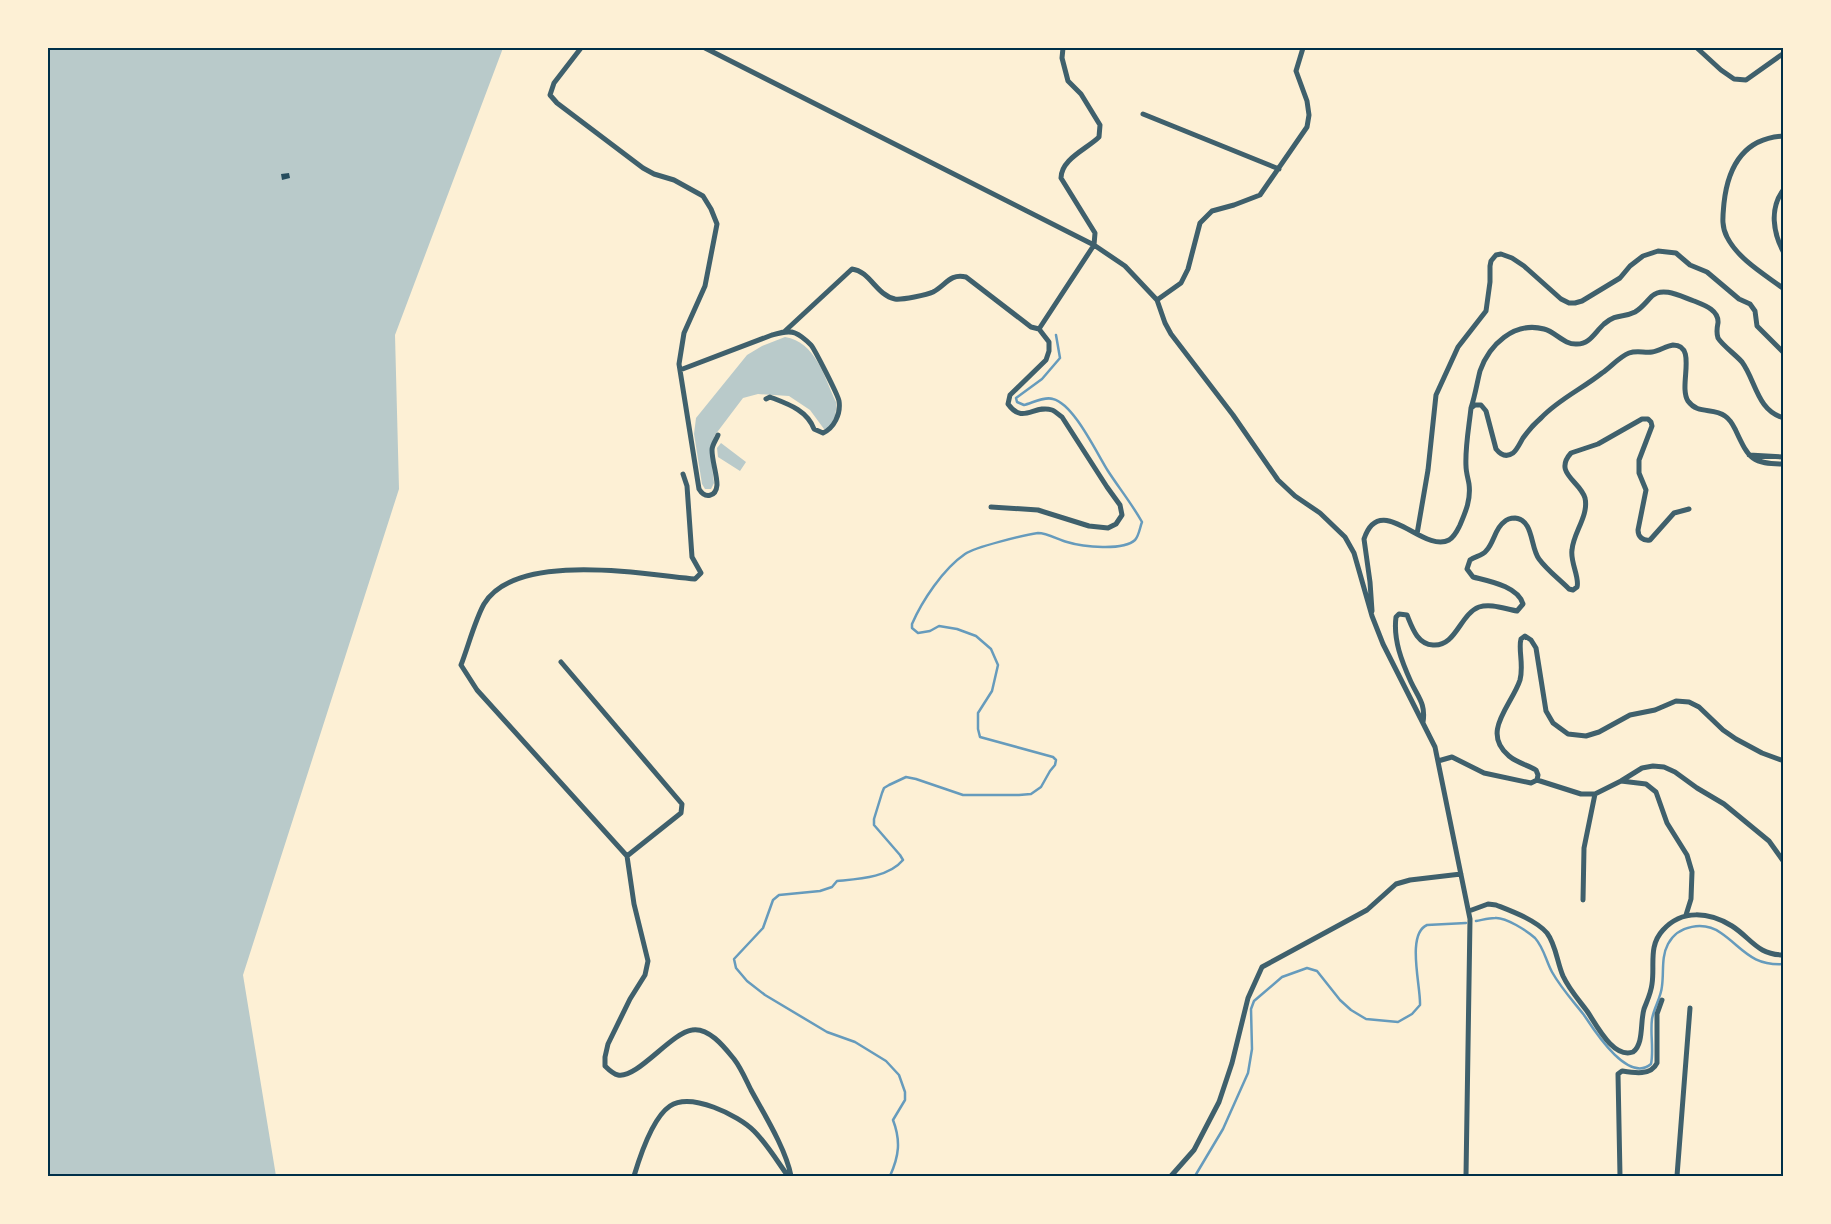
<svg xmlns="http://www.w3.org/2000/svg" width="1831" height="1224" font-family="'Sofia Sans Condensed',sans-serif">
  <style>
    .green { fill: #b9caca }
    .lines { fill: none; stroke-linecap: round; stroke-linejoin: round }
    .stream { stroke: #669bbc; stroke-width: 2.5 }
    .building { fill: #264d5e }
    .minor { stroke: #3f606c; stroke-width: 5 }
    .neatline { fill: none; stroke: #003049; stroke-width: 2 }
  </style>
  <rect width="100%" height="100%" fill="#fdf0d5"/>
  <!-- green -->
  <path class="green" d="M 48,48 L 503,48 L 395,335 L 399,489 L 243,975 L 276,1176 L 48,1176 Z
    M 785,337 C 816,342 824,377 836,402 C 837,412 834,423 827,430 L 824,429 L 810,410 L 789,396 L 758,394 L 743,398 L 715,435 L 710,449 L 714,483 L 711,489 L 705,489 L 702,484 L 694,434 L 696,418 L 747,355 L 762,346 Z
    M 721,443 L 746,462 L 740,471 L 718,457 L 717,448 Z"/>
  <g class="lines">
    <!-- stream -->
    <path class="stream" d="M 1476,921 C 1482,920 1489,918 1495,918 C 1506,917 1527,931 1535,938 C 1544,948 1546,961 1552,972 C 1561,988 1573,1001 1584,1015 C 1594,1030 1628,1084 1651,1064 C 1654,1050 1650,1034 1652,1019 C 1654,1007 1661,998 1662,986 C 1664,972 1661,957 1668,944 C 1678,925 1704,921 1721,933 C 1743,948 1751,966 1784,964
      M 890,1176 C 899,1156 901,1141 893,1120 L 905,1100 L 905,1092 L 899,1075 L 886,1061 L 855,1042 L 827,1032 L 765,995 L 747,981 L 736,968 L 734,959 L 763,928 L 773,900 L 779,895 L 820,891 L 832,887 L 837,881 C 857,879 888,878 903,860 L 900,855 L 874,825 L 874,819 L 882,793 L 884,788 L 889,785 L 906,777 L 916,779 L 963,795 L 1019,795 L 1031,794 L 1041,787 L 1050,771 L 1055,765 L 1056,760 L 1053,757 L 980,737 L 978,729 L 978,713 L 992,691 L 998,665 L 991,649 L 976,636 L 957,629 L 939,626 L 930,631 L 918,633 L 912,628 L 912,624 C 922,601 943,569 965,554 C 975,547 1024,535 1038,533 C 1047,533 1059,540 1067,542 C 1083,547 1123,551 1135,540 C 1139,536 1140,527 1142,522 C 1132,504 1119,488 1108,471 C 1097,454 1074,404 1053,399 C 1045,396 1032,403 1024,405 L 1017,402 L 1016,398 L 1042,379 L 1060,358 L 1056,335
      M 1195,1176 L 1223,1129 L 1248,1073 L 1252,1049 L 1251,1009 L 1254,1001 L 1282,977 L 1307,968 L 1317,971 L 1340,1000 L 1351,1010 L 1366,1019 L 1398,1022 L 1412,1014 L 1420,1005 C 1421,987 1406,934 1427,925 L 1466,923"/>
  </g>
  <!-- building -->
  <path class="building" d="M 289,173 L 290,178 L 282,180 L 281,174 Z"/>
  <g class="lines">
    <!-- minor -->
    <path class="minor" d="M 581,48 L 554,83 L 550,95 L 557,103 L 643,168 L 654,174 L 674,180 L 703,196 L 711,209 L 717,224 L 705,286 L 684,333 L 679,364 L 699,489 C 705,499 716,497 717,485 C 717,474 712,461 712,450 C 712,445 716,440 718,435
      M 705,48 L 1094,245 L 1125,266 L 1157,300 L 1165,323 L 1171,334 L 1233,415 L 1278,480 L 1295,496 L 1320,513 L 1345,537 L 1354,553 L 1372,616 L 1383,644 L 1435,747 L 1470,919 L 1466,1176
      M 1697,48 L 1721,70 L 1734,79 L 1746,80 L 1784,53
      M 1143,114 L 1279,169
      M 1784,136 C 1743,138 1728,167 1724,203 C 1723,215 1721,226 1727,237 C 1738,259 1764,274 1784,289
      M 1784,189 C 1769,208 1773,233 1784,253
      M 1157,300 L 1181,283 L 1188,269 L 1200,223 L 1212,211 L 1234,205 L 1260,195 L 1307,127 L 1309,115 L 1307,101 L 1296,71 L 1303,48
      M 1039,329 L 1094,245 L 1095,233 L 1061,178 C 1061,159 1087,149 1099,137 L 1100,125 L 1081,94 L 1068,81 L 1062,58 L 1063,48
      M 784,332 L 852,269 C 870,271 876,295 895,299 C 902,300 927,295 933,292 C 946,285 950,273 966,277 L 1031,327 L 1039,329 L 1049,342 L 1049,351 L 1046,360 L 1010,395 L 1008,404 C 1023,425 1034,404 1052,410 C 1055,411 1059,415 1062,417 L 1107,487 L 1120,505 L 1122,515 L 1116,524 L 1108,528 L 1089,526 L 1038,510 L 991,507
      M 680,370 L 772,335 C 779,333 788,330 795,333 C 800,335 807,341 811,345 C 815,350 838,395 839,401 C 841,414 834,428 823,433 L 814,429 C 807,410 788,404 770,397 L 766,399
      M 1471,408 C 1475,396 1477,383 1480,371 C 1489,345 1514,321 1544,329 C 1556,332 1564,345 1577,344 C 1590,344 1595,332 1604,324 C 1617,313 1623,318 1635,312 C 1642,308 1646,302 1652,296 C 1663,286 1682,297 1694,301 C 1704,305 1719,310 1718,323 C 1717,328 1716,332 1718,338 C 1723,346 1735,354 1742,362 C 1756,381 1757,411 1784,418
      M 1749,455 L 1784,457
      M 683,474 L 687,486 L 692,557 L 701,573 L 695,579 C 642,574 516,551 484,604 C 475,620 468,647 461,665 L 477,690 L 627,856 L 634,904 L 648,961 L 645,975 L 630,999 L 608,1044 L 605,1057 L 605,1066 C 609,1070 613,1074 618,1075 C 637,1079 671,1033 692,1030 C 709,1027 725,1048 734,1059 C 741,1068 746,1080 751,1090 C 764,1114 786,1149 791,1176
      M 1417,534 L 1428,470 L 1436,395 L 1458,347 L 1486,311 L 1490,282 L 1490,266 L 1491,261 L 1496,255 L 1501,254 L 1512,258 L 1524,266 L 1561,299 L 1569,303 L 1575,303 L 1582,301 L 1620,278 L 1630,266 L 1643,256 L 1658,251 L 1676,253 L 1690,265 L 1707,272 L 1739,299 L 1750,304 L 1755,311 L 1757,326 L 1784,353
      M 1372,611 L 1370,582 L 1364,539 C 1380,490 1423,554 1449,540 C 1455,536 1457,531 1460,525 C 1466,511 1471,499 1469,484 C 1468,478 1466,472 1466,466 C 1465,447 1469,427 1471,408 L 1475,405 L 1481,405 L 1486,411 L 1496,449 C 1500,454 1506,458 1513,453 C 1517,450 1520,443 1523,438 C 1528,431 1534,424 1541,418 C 1559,399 1582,389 1602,373 C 1611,367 1619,357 1629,353 C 1637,350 1644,353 1652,352 C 1659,351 1666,346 1673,345 C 1698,345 1678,386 1688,401 C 1698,415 1713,407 1725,416 C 1731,420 1733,425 1736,431 C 1749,459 1752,464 1784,464
      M 561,662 L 682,804 L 681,813 L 627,856
      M 1423,722 C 1426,704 1418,697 1411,682 C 1402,662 1393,640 1396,617 L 1399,614 L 1407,615 C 1412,627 1417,644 1433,645 C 1456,647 1460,614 1479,607 C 1491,603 1505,609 1517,611 L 1523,604 C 1518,586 1488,581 1473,577 L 1467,569 L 1470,560 C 1475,556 1482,556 1486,551 C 1494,543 1495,528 1504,522 C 1507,519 1511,518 1515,518 C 1534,520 1530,547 1539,559 C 1547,570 1559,579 1569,589 L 1573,590 L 1577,587 C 1580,578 1570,562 1572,550 C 1573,533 1589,516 1585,498 C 1580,481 1553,473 1571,453 L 1598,444 L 1642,419 L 1648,419 L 1651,422 L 1652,426 L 1639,460 L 1639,473 L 1646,490 L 1638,530 C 1638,537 1643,541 1650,540 L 1674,513 L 1689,509
      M 1438,761 L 1452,757 L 1484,773 L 1531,783 L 1537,780 L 1538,775 L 1536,770 C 1528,765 1517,763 1509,756 C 1480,732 1512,705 1520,680 C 1524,665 1518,649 1521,639 L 1525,636 L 1531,640 L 1536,648 L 1546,711 L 1553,723 L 1568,734 L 1586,736 L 1599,732 L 1630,715 L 1655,710 L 1676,701 L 1689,702 L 1699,707 L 1723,730 L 1736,739 L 1762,753 L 1784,761
      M 1537,780 L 1581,794 L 1595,794 L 1621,781 L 1642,768 L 1653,766 L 1664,767 L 1675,772 L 1697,788 L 1724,804 L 1769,841 L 1784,862
      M 1621,781 L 1646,784 L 1656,792 L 1667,823 L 1687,855 L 1692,872 L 1691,899 L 1686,915
      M 1583,900 L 1584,848 L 1595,794
      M 1469,911 L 1488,904 L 1496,905 C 1511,911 1536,920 1547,933 C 1556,945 1557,962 1563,976 C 1569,989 1578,999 1587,1011 C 1596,1024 1613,1059 1633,1052 C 1644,1044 1640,1022 1644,1009 C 1647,1001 1651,993 1652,984 C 1655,965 1648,946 1663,930 C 1682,909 1709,912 1732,926 C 1751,938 1757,955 1784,955
      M 634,1176 C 640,1156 652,1118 670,1106 C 691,1092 738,1115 754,1131 C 767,1144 777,1161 788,1176
      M 1171,1176 L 1194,1150 L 1219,1102 L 1232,1063 L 1248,998 L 1262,967 L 1367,910 L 1396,884 L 1410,880 L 1461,874
      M 1620,1176 L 1618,1074 L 1622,1071 C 1634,1073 1651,1076 1657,1063 L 1657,1014 L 1662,1000
      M 1677,1176 L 1690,1008"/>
  </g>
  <!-- border -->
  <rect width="1831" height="1224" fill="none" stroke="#fdf0d5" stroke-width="98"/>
  <rect x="49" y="49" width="1733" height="1126" class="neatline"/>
</svg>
